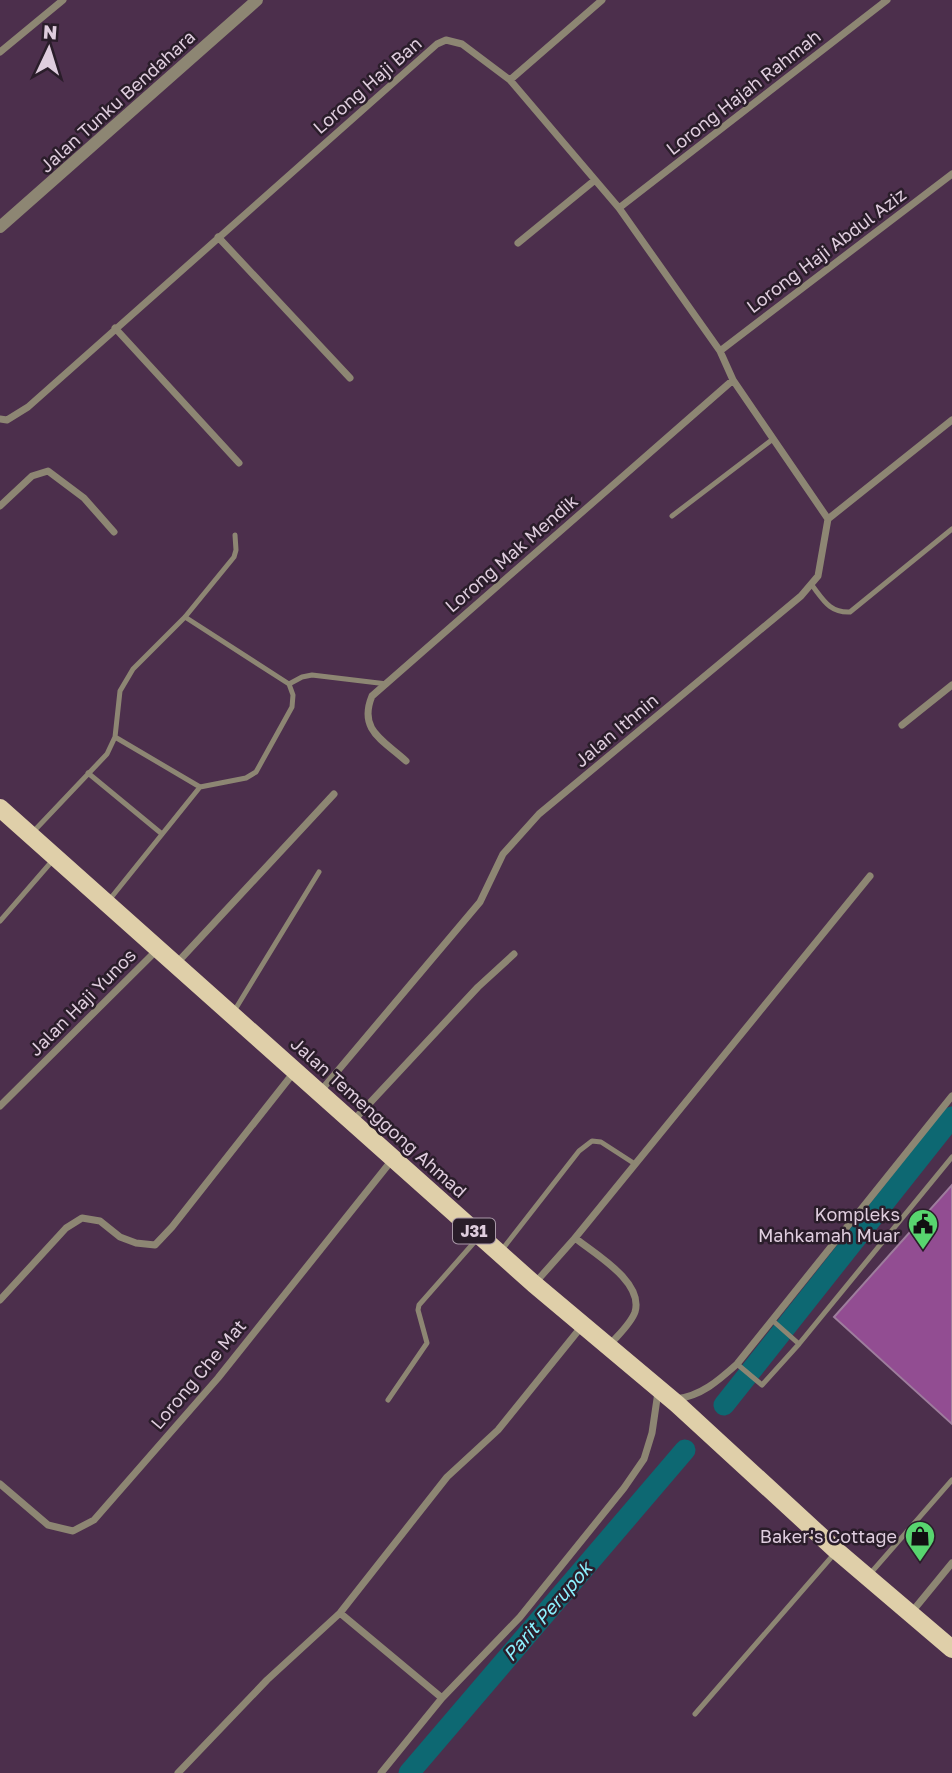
<svg xmlns="http://www.w3.org/2000/svg" width="952" height="1773" font-family="'Golos Text',sans-serif">
  <style>
    .lines { fill: none; stroke-linecap: round; stroke-linejoin: round }
    .canal { stroke: #0d6872; stroke-width: 21 }
    .building { fill: #924d92; stroke: #9e7d9d; stroke-width: 2 }
    .service { stroke: #8d8673; stroke-width: 5 }
    .minor { stroke: #8d8673; stroke-width: 7 }
    .tertiary { stroke: #8d8673; stroke-width: 12 }
    .primary { stroke: #dfcfa9; stroke-width: 18 }
    .labels { text-anchor: middle; dominant-baseline: central; stroke-width: 5; stroke-linejoin: round; paint-order: stroke }
    .shield { fill: #2a1d2a; stroke: #a998a8; stroke-width: 2 }
    .shield-label { font-size: 16px; font-weight: bold; fill: #dfcdde }
    .street-label { font-size: 18px; fill: #dfcdde; stroke: #2a1d2a }
    .poi-label { font-size: 18px; fill: #dfcdde; stroke: #2a1d2a; text-anchor: end }
    .water-label { font-size: 19px; font-style: italic; fill: #8cf0fe; stroke: #2a1d2a }
  </style>
  <rect width="100%" height="100%" fill="#4c2f4c"/>
  <g class="lines">
    <!-- canal -->
    <path class="canal" d="M 724,1405 L 952,1117
      M 409,1773 L 685,1450"/>
  </g>
  <!-- building -->
  <path class="building" d="M 952,1185 L 952,1424 L 834,1317 Z"/>
  <g class="lines">
    <!-- service -->
    <path class="service" d="M 672,516 L 773,439
      M 811,584 C 823,599 829,613 850,612 L 952,529
      M 289,684 L 302,677 L 312,675 L 387,684
      M 115,737 L 200,787 L 246,778 L 256,772 L 292,707 L 293,695 L 289,684 L 185,617
      M 88,773 L 162,834
      M 33,832 L 107,754 L 115,737 L 120,691 L 133,669 L 185,617 L 234,557 L 236,550 L 235,535
      M 110,899 L 200,787
      M 0,921 L 53,860
      M 233,1013 L 319,872
      M 501,1251 L 579,1151 L 592,1141 L 601,1142 L 635,1164
      M 772,1320 L 799,1344
      M 737,1364 L 762,1385 L 799,1344 L 952,1157
      M 388,1400 L 427,1343 L 418,1310 L 419,1305 L 478,1238
      M 869,1575 L 952,1480
      M 695,1714 L 835,1553"/>
    <!-- minor -->
    <path class="minor" d="M 0,52 L 63,0
      M 510,80 L 602,0
      M 619,208 L 887,0
      M 218,237 L 350,378
      M 518,243 L 595,180
      M 115,328 L 239,463
      M 720,351 L 952,174
      M 0,419 L 7,420 L 28,407 L 437,44 L 446,40 L 462,44 L 510,80 L 619,208 L 720,351 L 733,380 L 828,519
      M 0,506 L 32,476 L 48,471 L 84,498 L 114,532
      M 902,725 L 952,685
      M 406,761 C 383,740 358,730 372,696 L 733,380
      M 175,965 L 334,794
      M 319,1093 L 480,902 L 503,854 L 539,814 L 801,596 L 818,576 L 828,519 L 952,420
      M 0,1106 L 157,950
      M 353,1121 L 478,987 L 514,954
      M 575,1238 C 595,1254 644,1282 635,1312 C 631,1324 616,1337 608,1347
      M 535,1283 L 575,1238 L 870,876
      M 0,1300 L 66,1228 L 82,1218 L 100,1221 L 120,1237 L 136,1243 L 155,1245 L 172,1227 L 295,1071
      M 676,1399 C 701,1396 718,1381 737,1364 L 952,1096
      M 0,1484 L 48,1525 L 73,1531 L 94,1520 L 218,1378 L 392,1160
      M 340,1613 L 442,1698
      M 911,1613 L 952,1563
      M 178,1773 L 267,1680 L 340,1613 L 447,1477 L 498,1430 L 582,1326
      M 381,1773 L 442,1698 L 520,1617 L 624,1488 L 644,1459 L 652,1433 L 658,1392"/>
    <!-- tertiary -->
    <path class="tertiary" d="M 0,227 L 257,0"/>
    <!-- primary -->
    <path class="primary" d="M 0,808 L 534,1284 L 677,1404 L 837,1551 L 952,1649"/>
  </g>
  <!-- icons -->
  <defs>
    <g id="civic-pin" transform="scale(1.575)"><path d="M0 17L-7.5 6A9.5 9.5 0 1 1 7.5 6Z" fill="#58d56f" stroke="#2a1d2a"/><path d="M-.6-6.5H3V-4.5H.6V-3L4-1V1h2V6H-6V1h2V-1L-.6-3ZM-1.2 2.5V6h2.4V2.5Z" fill="#111"/></g>
    <g id="shop-pin" transform="scale(1.575)"><path d="M0 17L-7.5 6A9.5 9.5 0 1 1 7.5 6Z" fill="#58d56f" stroke="#2a1d2a"/><path d="M-5-2.5h2.3a2.7 3.5 0 0 1 5.4 0H5L5.5 6h-11ZM-1.5-2.5h3a1.5 2.3 0 0 0-3 0Z" fill="#111"/></g>
  </defs>
  <g fill-rule="evenodd">
    <use href="#civic-pin" x="923" y="1224"/>
    <use href="#shop-pin" x="920" y="1536"/>
  </g>
  <g class="labels">
    <!-- shield labels -->
    <rect class="shield" x="453" y="1218.5" width="42" height="25" rx="5"/>
    <g class="shield-label">
      <text x="474" y="1231">J31</text>
    </g>
    <!-- street labels -->
    <g class="street-label">
      <text transform="translate(367 85) rotate(-41)">Lorong Haji Ban</text>
      <text transform="translate(743 92) rotate(-38)">Lorong Hajah Rahmah</text>
      <text transform="translate(117 101) rotate(-42)">Jalan Tunku Bendahara</text>
      <text transform="translate(826 250) rotate(-37)">Lorong Haji Abdul Aziz</text>
      <text transform="translate(511 553) rotate(-41)">Lorong Mak Mendik</text>
      <text transform="translate(616 730) rotate(-40)">Jalan Ithnin</text>
      <text transform="translate(82 1002) rotate(-45)">Jalan Haji Yunos</text>
      <text transform="translate(379 1117) rotate(42)">Jalan Temenggong Ahmad</text>
      <text transform="translate(198 1374) rotate(-50)">Lorong Che Mat</text>
    </g>
    <!-- poi labels -->
    <g class="poi-label">
      <text x="900" y="1214">Kompleks<tspan x="900" dy="21">Mahkamah Muar</tspan></text>
      <text x="897" y="1536">Baker's Cottage</text>
    </g>
    <!-- water labels -->
    <g class="water-label">
      <text transform="translate(547 1611) rotate(-49)">Parit Perupok</text>
    </g>
  </g>
  <!-- north arrow -->
  <g transform="translate(49 49) rotate(4)" stroke="#2a1d2a" stroke-width="5" paint-order="stroke">
  <path d="M0-5L12 26L0 18L-12 26Z" fill="#dfcdde"/>
  <text y="-10" font-size="19" font-weight="bold" text-anchor="middle" fill="#dfcdde">N</text>
  </g>
</svg>
